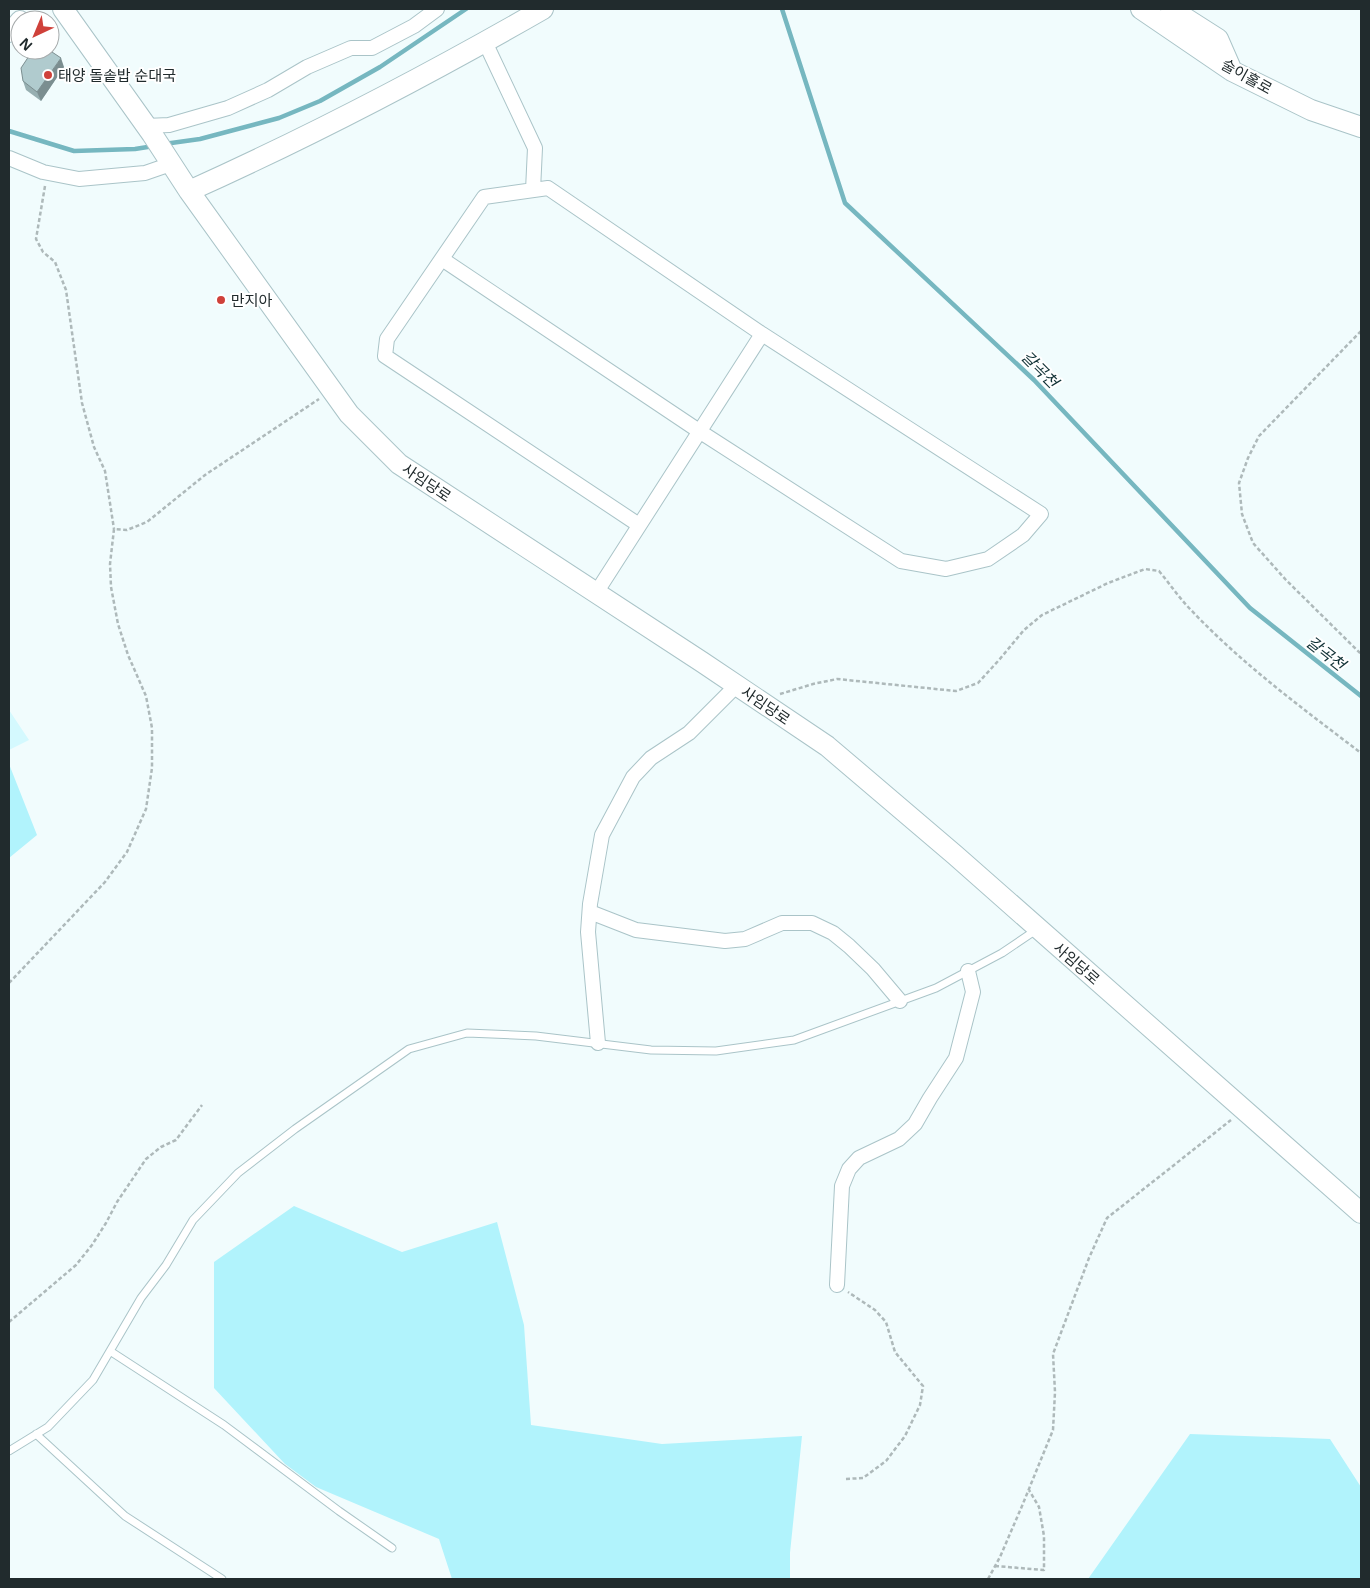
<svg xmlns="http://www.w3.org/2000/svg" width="1370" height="1588" font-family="'Open Sans','Noto Sans KR',sans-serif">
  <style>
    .built { fill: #d4f9fe }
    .green { fill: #b1f3fc }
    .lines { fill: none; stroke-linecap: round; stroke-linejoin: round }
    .stream { stroke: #76b7c0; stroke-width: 4.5 }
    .service-casing { stroke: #aac4c8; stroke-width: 9 }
    .minor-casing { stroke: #aac4c8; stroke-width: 16 }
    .tertiary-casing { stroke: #aac4c8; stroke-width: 20 }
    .secondary-casing { stroke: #aac4c8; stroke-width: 22 }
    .path { stroke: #aeb9ba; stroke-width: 2.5; stroke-dasharray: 4 2.5; stroke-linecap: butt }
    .service { stroke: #fff; stroke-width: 7 }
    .minor { stroke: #fff; stroke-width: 14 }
    .tertiary { stroke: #fff; stroke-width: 18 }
    .secondary { stroke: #fff; stroke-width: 20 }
    .wall { fill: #97afb1 }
    .shaded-wall { fill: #7b8e90 }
    .building { fill: #b0cbce; stroke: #7b8e90 }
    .poi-dot { fill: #cf413a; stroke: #fff; stroke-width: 2 }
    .labels { text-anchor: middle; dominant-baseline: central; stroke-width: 4; stroke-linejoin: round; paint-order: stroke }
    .poi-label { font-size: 15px; fill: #212b2d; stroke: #fff; text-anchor: start }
    .street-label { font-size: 15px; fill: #212b2d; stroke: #fff }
    .water-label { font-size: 16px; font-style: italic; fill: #103135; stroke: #fff }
  </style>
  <rect width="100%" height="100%" fill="#f1fcfd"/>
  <!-- built -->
  <path class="built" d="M 9,710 L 29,740 L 9,750 Z"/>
  <!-- green -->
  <path class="green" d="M 9,764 L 37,835 L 9,858 Z
    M 294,1206 L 402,1252 L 497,1222 L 524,1325 L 531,1425 L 662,1444 L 802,1436 L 790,1553 L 790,1579 L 452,1579 L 439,1539 L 316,1487 L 285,1464 L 214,1388 L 214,1262 Z
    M 1190,1434 L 1330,1439 L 1361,1487 L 1361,1579 L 1088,1579 Z"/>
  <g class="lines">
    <!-- stream -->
    <path class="stream" d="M 782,9 L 845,203 L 1034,380 L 1250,608 L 1361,696
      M 9,131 L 74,151 L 135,149 L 154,146
      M 164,144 L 200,139 L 279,118 L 320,101 L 380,67 L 466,9"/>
    <!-- service casing -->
    <g class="service-casing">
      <path id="service" d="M 110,1351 L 224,1425 L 339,1511 L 392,1548
        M 36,1434 L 125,1516 L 222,1579
        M 9,1451 L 48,1427 L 93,1380 L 141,1298 L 166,1265 L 193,1220 L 238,1173 L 295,1129 L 409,1049 L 467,1033 L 536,1036 L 651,1050 L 716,1051 L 794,1040 L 936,988 L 1002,953 L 1036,930"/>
    </g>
    <!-- minor casing -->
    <g class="minor-casing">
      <path id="minor" d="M 485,42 L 535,148 L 533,190
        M 146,126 L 169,125 L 228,108 L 268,90 L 307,67 L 351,48 L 372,48 L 414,26 L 437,9
        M 9,158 L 43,172 L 79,179 L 145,173 L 171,164
        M 442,259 L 699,431 L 901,561 L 946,569 L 988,559 L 1023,535 L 1041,514 L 762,334 L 548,188 L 484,197 L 387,339 L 385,356 L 639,525
        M 596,593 L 762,334
        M 590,912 L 636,930 L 725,941 L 745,939 L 782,923 L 812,923 L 833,933 L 849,946 L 873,969 L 900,1001
        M 598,1043 L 588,932 L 590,904 L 602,835 L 633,777 L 651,758 L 689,733 L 737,685
        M 837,1285 L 842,1186 L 849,1169 L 859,1158 L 899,1139 L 915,1124 L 930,1098 L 956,1058 L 973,992 L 968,971"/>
    </g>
    <!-- tertiary casing -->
    <g class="tertiary-casing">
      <path id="tertiary" d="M 9,33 L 20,20"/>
    </g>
    <!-- secondary casing -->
    <g class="secondary-casing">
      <path id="secondary" d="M 63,9 L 152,134 L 189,191 L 349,414 L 399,464 L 702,662 L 827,746 L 955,855 L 1361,1213
        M 1141,9 L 1232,71 L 1311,110 L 1361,127
        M 1171,9 L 1218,39 L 1232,71
        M 189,191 C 309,137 428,75 543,9"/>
    </g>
    <!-- path -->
    <path class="path" d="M 45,186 L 36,239 L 43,252 L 55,262 L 66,290 L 82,403 L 94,447 L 105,471 L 114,529
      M 1361,331 L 1259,436 L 1248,458 L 1239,483 L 1242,514 L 1253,543 L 1286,580 L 1361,654
      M 780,694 L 813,684 L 837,679 L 956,691 L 978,683 L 999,660 L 1024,630 L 1042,615 L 1108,583 L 1145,569 L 1159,571 C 1170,584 1179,598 1191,610 C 1242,664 1302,708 1361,753
      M 9,983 L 105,882 L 127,852 L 146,809 L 152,768 L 152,728 L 146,696 L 128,655 L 118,624 L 111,587 L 110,564 L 114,529 L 127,530 L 147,522 L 205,475 L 319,399
      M 9,1322 L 76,1265 L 92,1245 L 106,1223 L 117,1202 L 146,1159 L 161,1147 L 176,1140 L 202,1105
      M 846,1479 L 863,1478 L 886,1461 L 905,1436 L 920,1405 L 923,1386 L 895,1352 L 886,1322 L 875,1310 L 848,1292
      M 995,1566 L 1044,1570 L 1044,1536 L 1039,1507 L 1029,1490
      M 988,1579 L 1000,1557 L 1022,1506 L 1053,1430 L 1055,1392 L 1053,1354 L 1089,1258 L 1107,1218 L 1231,1120"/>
    <!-- service -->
    <use href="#service" class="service"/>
    <!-- minor -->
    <use href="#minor" class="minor"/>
    <!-- tertiary -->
    <use href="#tertiary" class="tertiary"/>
    <!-- secondary -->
    <use href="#secondary" class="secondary"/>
  </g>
  <!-- wall -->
  <path class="wall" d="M 64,67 L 41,101 L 26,90 L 23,81 Z"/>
  <!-- shaded-wall -->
  <path class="shaded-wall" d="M 61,58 L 64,67 L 41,101 L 37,92 Z"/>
  <!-- building -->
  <path class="building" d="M 33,50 L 49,50 L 61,58 L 37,92 L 23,81 L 21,68 Z"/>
  <!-- markers -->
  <g class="poi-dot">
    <circle cx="48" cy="75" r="5"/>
    <circle cx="221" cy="300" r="5"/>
  </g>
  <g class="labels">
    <!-- poi labels -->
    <g class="poi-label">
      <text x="58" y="75">태양 돌솥밥 순대국</text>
      <text x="231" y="300">만지아</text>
    </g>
    <!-- street labels -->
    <g class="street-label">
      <text transform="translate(1247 76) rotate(29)">술이홀로</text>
      <text transform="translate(427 482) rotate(34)">사임당로</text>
      <text transform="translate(766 705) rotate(34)">사임당로</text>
      <text transform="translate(1077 963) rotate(41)">사임당로</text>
    </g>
    <!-- water labels -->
    <g class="water-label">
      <text transform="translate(1040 369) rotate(45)">갈곡천</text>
      <text transform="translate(1326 653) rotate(38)">갈곡천</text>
    </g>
  </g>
  <!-- border -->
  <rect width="1370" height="1588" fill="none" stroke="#212b2d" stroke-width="20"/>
  <!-- north arrow -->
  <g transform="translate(35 35) rotate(224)"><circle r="24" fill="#ffffff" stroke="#a6aaab"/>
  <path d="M0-4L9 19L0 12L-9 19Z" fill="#cf413a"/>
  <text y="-8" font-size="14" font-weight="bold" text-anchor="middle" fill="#212b2d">N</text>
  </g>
</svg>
